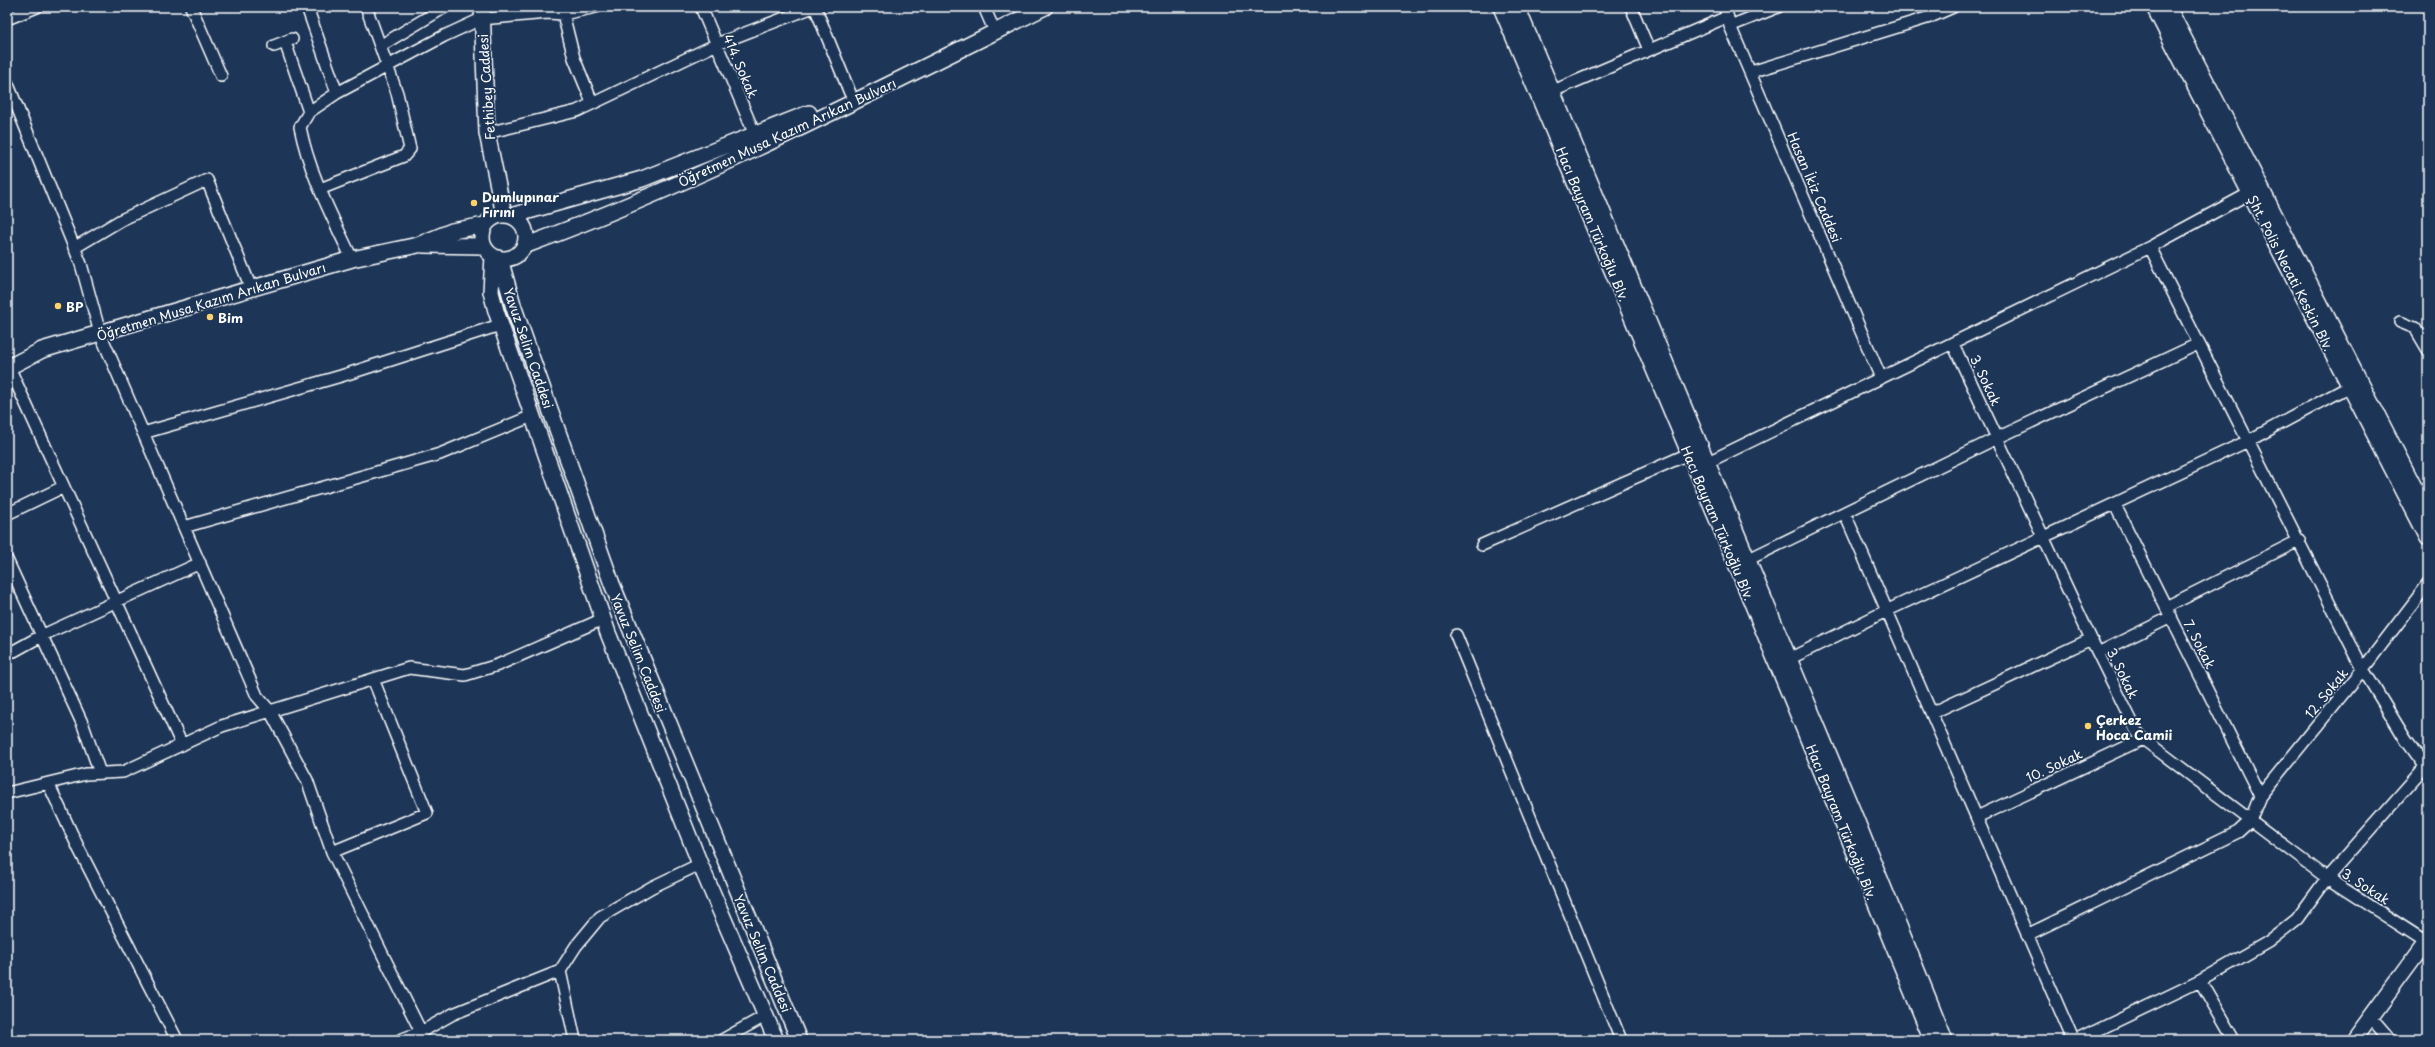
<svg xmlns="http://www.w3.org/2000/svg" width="2435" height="1047" font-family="'Playpen Sans',sans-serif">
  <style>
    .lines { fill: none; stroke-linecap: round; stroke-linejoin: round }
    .street-casing { stroke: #fff; stroke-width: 14 }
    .secondary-casing { stroke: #fff; stroke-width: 18 }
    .street { stroke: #1d3557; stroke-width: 11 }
    .secondary { stroke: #1d3557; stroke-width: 15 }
    .poi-dot { fill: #ffd166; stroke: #1d3557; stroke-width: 1.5 }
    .labels { text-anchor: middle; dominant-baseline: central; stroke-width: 3.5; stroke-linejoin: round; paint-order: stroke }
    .street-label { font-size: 13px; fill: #fff; stroke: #1d3557 }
    .poi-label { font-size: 13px; font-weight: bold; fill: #fff; stroke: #1d3557; text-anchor: start }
  </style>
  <rect width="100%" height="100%" fill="#1d3557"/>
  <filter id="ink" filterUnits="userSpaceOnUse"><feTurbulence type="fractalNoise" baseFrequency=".025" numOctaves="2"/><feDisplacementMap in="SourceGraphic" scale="8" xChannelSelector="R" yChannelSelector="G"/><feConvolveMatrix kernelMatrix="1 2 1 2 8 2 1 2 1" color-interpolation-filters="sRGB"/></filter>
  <g filter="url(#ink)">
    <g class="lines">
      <!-- street casing -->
      <g class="street-casing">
        <path id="street" d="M 191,7 L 221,76
          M 307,7 L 337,93
          M 701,7 L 755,135
          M 815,7 L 850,93
          M 984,7 L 991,23
          M 1631,7 L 1649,50
          M 1725,7 L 1730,26 L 1881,378
          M 563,14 L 574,58 L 592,102
          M 7,19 L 37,7
          M 1730,26 L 1778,7
          M 285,42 L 309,112
          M 274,46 L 292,39
          M 380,46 L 445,7
          M 1751,72 L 1930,17 L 1953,7
          M 7,82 L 81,264 L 100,333 L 257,696 L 270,711 L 307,780 L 332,852 L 421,1032
          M 1546,94 L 1727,17
          M 487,133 L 577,111 L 717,44 L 813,7
          M 320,189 L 404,156 L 410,149 L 397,93 L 366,7
          M 2150,247 L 2363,669 L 2406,740 L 2428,770
          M 74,248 L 121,220 L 207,180 L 251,288
          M 352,259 C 332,216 309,173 300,127 L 309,112 L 337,93 L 444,36 L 481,19 L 548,13 L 563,14 L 596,7
          M 2400,322 L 2415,328 L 2428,350
          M 1953,344 L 2091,639 L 2136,730 L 2143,739 L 2327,878 L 2428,943
          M 9,367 L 182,745
          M 143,433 L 341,376 L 500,325
          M 1706,463 L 2150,247 L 2250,193
          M 2115,505 L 2260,796
          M 7,514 L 63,487
          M 1845,514 L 2073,1040
          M 184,527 L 440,454 L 532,416
          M 1482,545 L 1695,451
          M 7,560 L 83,725 L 100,773
          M 1747,560 L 1997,438 L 2198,344
          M 2166,607 L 2300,540
          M 1456,635 L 1621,1040
          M 14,651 L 43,635 L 200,563
          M 2098,653 L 2171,617
          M 1789,659 L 1886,611 L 2248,441 L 2356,383
          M 1932,713 L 2091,639
          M 49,785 L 79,849 L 177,1040
          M 7,793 L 86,774 L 123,772 L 222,726 L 409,668 L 465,675 L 498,665 L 603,619
          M 1977,817 L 2143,739
          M 332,852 L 427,813 L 373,679
          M 2027,935 L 2238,832 L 2250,821 L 2260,796 L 2363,669 L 2428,584
          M 2200,981 L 2234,1040
          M 2371,1018 L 2390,1040
          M 400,1040 L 421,1032 L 453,1014 L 560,971
          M 575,1040 L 560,971 L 576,946 L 600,917 L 652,887 L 700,864
          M 722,1040 L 765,1016
          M 2077,1040 L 2200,981 L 2268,942 L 2297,919 L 2327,878 L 2425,767"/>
      </g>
      <!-- secondary casing -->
      <g class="secondary-casing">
        <path id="secondary" d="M 482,7 L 487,133 L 504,215
          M 1501,7 L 1736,564 L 1932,1040
          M 1517,7 L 1853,812 L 1945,1040
          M 2154,7 L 2428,538
          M 2168,7 L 2428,514
          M482 237a22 22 0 1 1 44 0a22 22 0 1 1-44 0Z
          M 511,216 L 642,179 L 809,113
          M 423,245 L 483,246
          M 524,246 C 704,180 874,92 1045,7
          M 493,256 L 491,292 L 496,311 L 608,633 L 700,864 L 776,1040
          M 500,259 L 514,308 L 612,584 L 799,1040
          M 7,368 L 42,350 L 352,259 L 418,245 L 452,231 L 485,225
          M 2354,1040 L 2428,939"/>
      </g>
      <!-- street -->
      <use href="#street" class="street"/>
      <!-- secondary -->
      <use href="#secondary" class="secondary"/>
    </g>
  </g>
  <!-- markers -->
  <g class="poi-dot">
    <circle cx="474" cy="203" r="4"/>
    <circle cx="58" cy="306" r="4"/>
    <circle cx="210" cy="317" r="4"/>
    <circle cx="2088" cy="726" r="4"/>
  </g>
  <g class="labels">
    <!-- street labels -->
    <g class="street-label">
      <text transform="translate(741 66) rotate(67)">414. Sokak</text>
      <text transform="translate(486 87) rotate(-94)">Fethibey Caddesi</text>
      <text transform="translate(787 132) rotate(-25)">Öğretmen Musa Kazım Arıkan Bulvarı</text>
      <text transform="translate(1815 187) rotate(67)">Hasan İkiz Caddesi</text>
      <text transform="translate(1593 224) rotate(67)">Hacı Bayram Türkoğlu Blv.</text>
      <text transform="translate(2291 273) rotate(63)">Şht. Polis Necati Keskin Blv.</text>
      <text transform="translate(211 301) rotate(-17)">Öğretmen Musa Kazım Arıkan Bulvarı</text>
      <text transform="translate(529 348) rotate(71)">Yavuz Selim Caddesi</text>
      <text transform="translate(1986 380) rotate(65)">3. Sokak</text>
      <text transform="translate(1718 523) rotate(67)">Hacı Bayram Türkoğlu Blv.</text>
      <text transform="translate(2200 644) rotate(63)">7. Sokak</text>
      <text transform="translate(639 653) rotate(68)">Yavuz Selim Caddesi</text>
      <text transform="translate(2123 673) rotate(64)">3. Sokak</text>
      <text transform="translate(2326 693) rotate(-51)">12. Sokak</text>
      <text transform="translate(2054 765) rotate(-25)">10. Sokak</text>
      <text transform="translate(1842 822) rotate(68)">Hacı Bayram Türkoğlu Blv.</text>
      <text transform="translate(2366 886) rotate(33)">3. Sokak</text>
      <text transform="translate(763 953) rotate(67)">Yavuz Selim Caddesi</text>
    </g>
    <!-- poi labels -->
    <g class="poi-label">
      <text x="482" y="196">Dumlupınar<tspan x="482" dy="15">Fırını</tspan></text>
      <text x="66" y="306">BP</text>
      <text x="218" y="317">Bim</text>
      <text x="2096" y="719">Çerkez<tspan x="2096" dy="15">Hoca Camii</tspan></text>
    </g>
  </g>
  <!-- margin -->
  <rect width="2435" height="1047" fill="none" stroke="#1d3557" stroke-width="24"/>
  <rect x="12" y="12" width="2411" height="1023" fill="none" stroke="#fff" stroke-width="1.5" filter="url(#ink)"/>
</svg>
